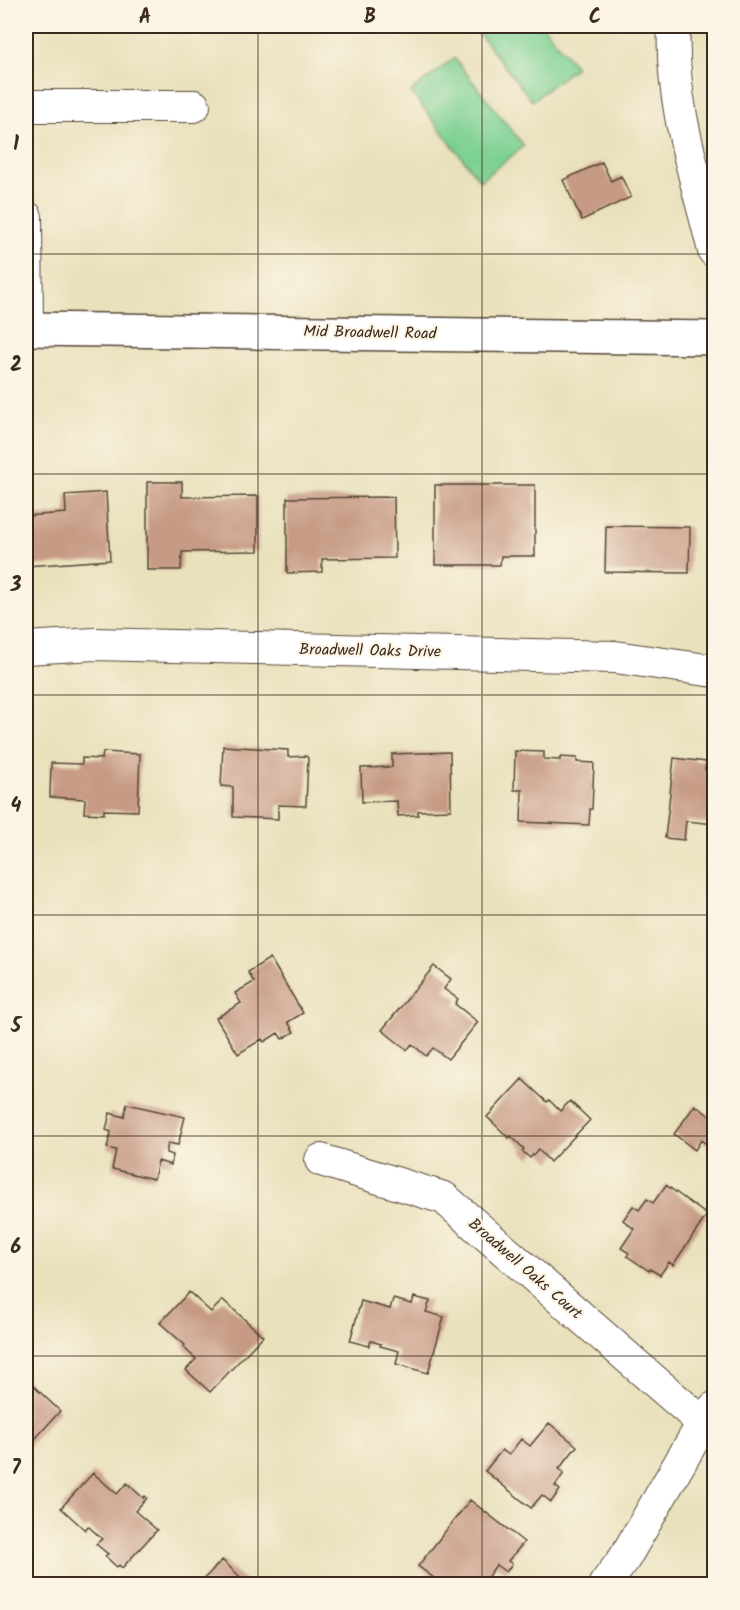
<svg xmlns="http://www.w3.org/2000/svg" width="740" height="1610" font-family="Kalam,sans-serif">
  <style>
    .green { fill: #7cd093; stroke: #5c7d58; stroke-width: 1.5 }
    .building { fill: #c69a84 }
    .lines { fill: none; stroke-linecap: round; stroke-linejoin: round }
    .minor-casing { stroke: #554536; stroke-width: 34 }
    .tertiary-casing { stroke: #554536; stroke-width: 36 }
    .minor { stroke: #fff; stroke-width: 32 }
    .tertiary { stroke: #fff; stroke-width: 33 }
    .grid { fill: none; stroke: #3b2a1e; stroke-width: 1.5; stroke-opacity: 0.55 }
    .labels { text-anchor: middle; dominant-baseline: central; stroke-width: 4.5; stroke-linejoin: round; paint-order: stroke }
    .street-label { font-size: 16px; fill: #3b2a1e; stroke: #fcf5e5 }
    .neatline { fill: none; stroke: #3b2a1e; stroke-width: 2 }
    .grid-label { font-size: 20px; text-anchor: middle; font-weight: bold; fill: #3b2a1e }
  </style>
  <rect width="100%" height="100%" fill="#fcf5e5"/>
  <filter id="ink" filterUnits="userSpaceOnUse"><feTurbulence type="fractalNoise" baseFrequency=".0167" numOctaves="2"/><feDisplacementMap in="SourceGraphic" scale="12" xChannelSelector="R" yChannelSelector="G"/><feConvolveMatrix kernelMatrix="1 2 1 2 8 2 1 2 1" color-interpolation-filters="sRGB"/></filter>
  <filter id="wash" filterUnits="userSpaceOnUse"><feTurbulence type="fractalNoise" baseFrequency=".008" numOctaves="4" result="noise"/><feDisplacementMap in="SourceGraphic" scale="24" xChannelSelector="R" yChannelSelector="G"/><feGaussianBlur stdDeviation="1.35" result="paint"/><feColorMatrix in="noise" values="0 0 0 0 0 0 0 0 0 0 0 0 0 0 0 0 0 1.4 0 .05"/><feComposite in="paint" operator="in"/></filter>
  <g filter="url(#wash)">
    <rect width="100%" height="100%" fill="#e9e0bc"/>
    <!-- green -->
    <path class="green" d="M 473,26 L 543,26 L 576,67 L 532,101 Z
      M 454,58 L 524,146 L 480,181 L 411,92 Z"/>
    <g id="blocks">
      <!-- building -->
      <path class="building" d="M 602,162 L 611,181 L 621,176 L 631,197 L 582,220 L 563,180 Z
        M 147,482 L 182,482 L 182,497 L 258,496 L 258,551 L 182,552 L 181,570 L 147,570 Z
        M 435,485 L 535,485 L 535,556 L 501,556 L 500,565 L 435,565 Z
        M 106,492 L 110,560 L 26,566 L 26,516 L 66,513 L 65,495 Z
        M 394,497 L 395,558 L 322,559 L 322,572 L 287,573 L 287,498 Z
        M 606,526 L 690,527 L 689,573 L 605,572 Z
        M 223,746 L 288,750 L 288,757 L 306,756 L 308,758 L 306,806 L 278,805 L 278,819 L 233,817 L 233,787 L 221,786 Z
        M 515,751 L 544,752 L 544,759 L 560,760 L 560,757 L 577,758 L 577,762 L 594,763 L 592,809 L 590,809 L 589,825 L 521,822 L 522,790 L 514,790 Z
        M 103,752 L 140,754 L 138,811 L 104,810 L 104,814 L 84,813 L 85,799 L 50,797 L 51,763 L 82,764 L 82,758 L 102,759 Z
        M 450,752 L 451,810 L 418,811 L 418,815 L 398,816 L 397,801 L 362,802 L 361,768 L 392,767 L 392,754 Z
        M 674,758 L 706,762 L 705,770 L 714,771 L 714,824 L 686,821 L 684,840 L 665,838 Z
        M 270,958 L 303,1013 L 288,1022 L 294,1032 L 282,1039 L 278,1033 L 264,1042 L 262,1039 L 238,1054 L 216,1018 L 241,1003 L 235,993 L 254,982 L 248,972 Z
        M 434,966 L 451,979 L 444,989 L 458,999 L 455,1004 L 478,1022 L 448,1059 L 433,1048 L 426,1056 L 412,1044 L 407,1050 L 382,1030 Z
        M 522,1079 L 547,1102 L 549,1100 L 560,1111 L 570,1101 L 590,1120 L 550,1162 L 538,1149 L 530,1158 L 522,1151 L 524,1149 L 511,1136 L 509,1138 L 487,1117 Z
        M 127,1104 L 185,1117 L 178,1145 L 168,1143 L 166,1153 L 173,1155 L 171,1165 L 158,1161 L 154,1179 L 112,1169 L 116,1150 L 107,1148 L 111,1132 L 106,1130 L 110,1113 L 124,1117 Z
        M 695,1105 L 710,1116 L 714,1111 L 714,1150 L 701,1140 L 695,1150 L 674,1134 Z
        M 666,1185 L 707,1215 L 673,1265 L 669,1262 L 660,1275 L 650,1269 L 649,1271 L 627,1256 L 629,1253 L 621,1248 L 634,1229 L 623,1220 L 633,1206 L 639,1210 L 647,1199 L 653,1203 Z
        M 189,1292 L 211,1312 L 223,1300 L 263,1336 L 210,1392 L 186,1370 L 196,1359 L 183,1347 L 185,1345 L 160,1323 Z
        M 414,1297 L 430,1301 L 426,1312 L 444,1317 L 428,1373 L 396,1364 L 399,1351 L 380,1346 L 381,1344 L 371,1341 L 369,1346 L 350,1341 L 361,1301 L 390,1309 L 393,1299 L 412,1304 Z
        M 26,1379 L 60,1411 L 26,1449 Z
        M 549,1423 L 577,1446 L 559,1469 L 564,1473 L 555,1486 L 560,1490 L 551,1502 L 542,1495 L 531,1508 L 485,1471 L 502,1450 L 509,1455 L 521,1439 L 530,1446 Z
        M 93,1473 L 117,1494 L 127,1483 L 143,1498 L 145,1496 L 147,1498 L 135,1511 L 157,1530 L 122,1568 L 119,1565 L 117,1567 L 105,1556 L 108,1554 L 96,1544 L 102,1539 L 88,1526 L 85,1530 L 61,1508 Z
        M 470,1500 L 524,1542 L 508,1561 L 512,1564 L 506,1572 L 496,1565 L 486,1579 L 490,1582 L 488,1584 L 442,1584 L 418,1566 Z
        M 222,1560 L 248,1584 L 199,1584 Z"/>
    </g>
  </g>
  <g filter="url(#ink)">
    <use href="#blocks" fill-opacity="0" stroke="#554536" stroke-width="1.5"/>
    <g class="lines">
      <!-- minor casing -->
      <g class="minor-casing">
        <path id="minor" d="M 674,26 C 670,103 696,177 714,251
          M 26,106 L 194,106
          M 26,217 L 27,329
          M 26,648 L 94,644 L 615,657 L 714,671
          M 321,1160 L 444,1198 L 703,1423
          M 605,1584 L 624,1559 L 703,1423 L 714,1408"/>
      </g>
      <!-- tertiary casing -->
      <g class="tertiary-casing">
        <path id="tertiary" d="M 26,329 L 714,338"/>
      </g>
      <!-- minor -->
      <use href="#minor" class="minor"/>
      <!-- tertiary -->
      <use href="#tertiary" class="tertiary"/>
    </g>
  </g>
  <!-- grid -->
  <path class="grid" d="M 258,26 L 258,1584M 482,26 L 482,1584M 26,254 L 714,254M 26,474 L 714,474M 26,695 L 714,695M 26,915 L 714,915M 26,1136 L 714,1136M 26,1356 L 714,1356"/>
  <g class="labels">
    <!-- street labels -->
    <g class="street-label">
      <text transform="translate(370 333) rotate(1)">Mid Broadwell Road</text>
      <text transform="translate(370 651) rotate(1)">Broadwell Oaks Drive</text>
      <text transform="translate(525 1269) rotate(41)">Broadwell Oaks Court</text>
    </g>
  </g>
  <!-- margin -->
  <rect width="740" height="1610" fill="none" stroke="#fcf5e5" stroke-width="66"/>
  <rect x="33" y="33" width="674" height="1544" class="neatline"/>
  <g class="grid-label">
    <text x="145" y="23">A</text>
    <text x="370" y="23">B</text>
    <text x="595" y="23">C</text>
    <text x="16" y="150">1</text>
    <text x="16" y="371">2</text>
    <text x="16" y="591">3</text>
    <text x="16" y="812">4</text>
    <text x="16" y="1032">5</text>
    <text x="16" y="1253">6</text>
    <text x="16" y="1474">7</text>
  </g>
</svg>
